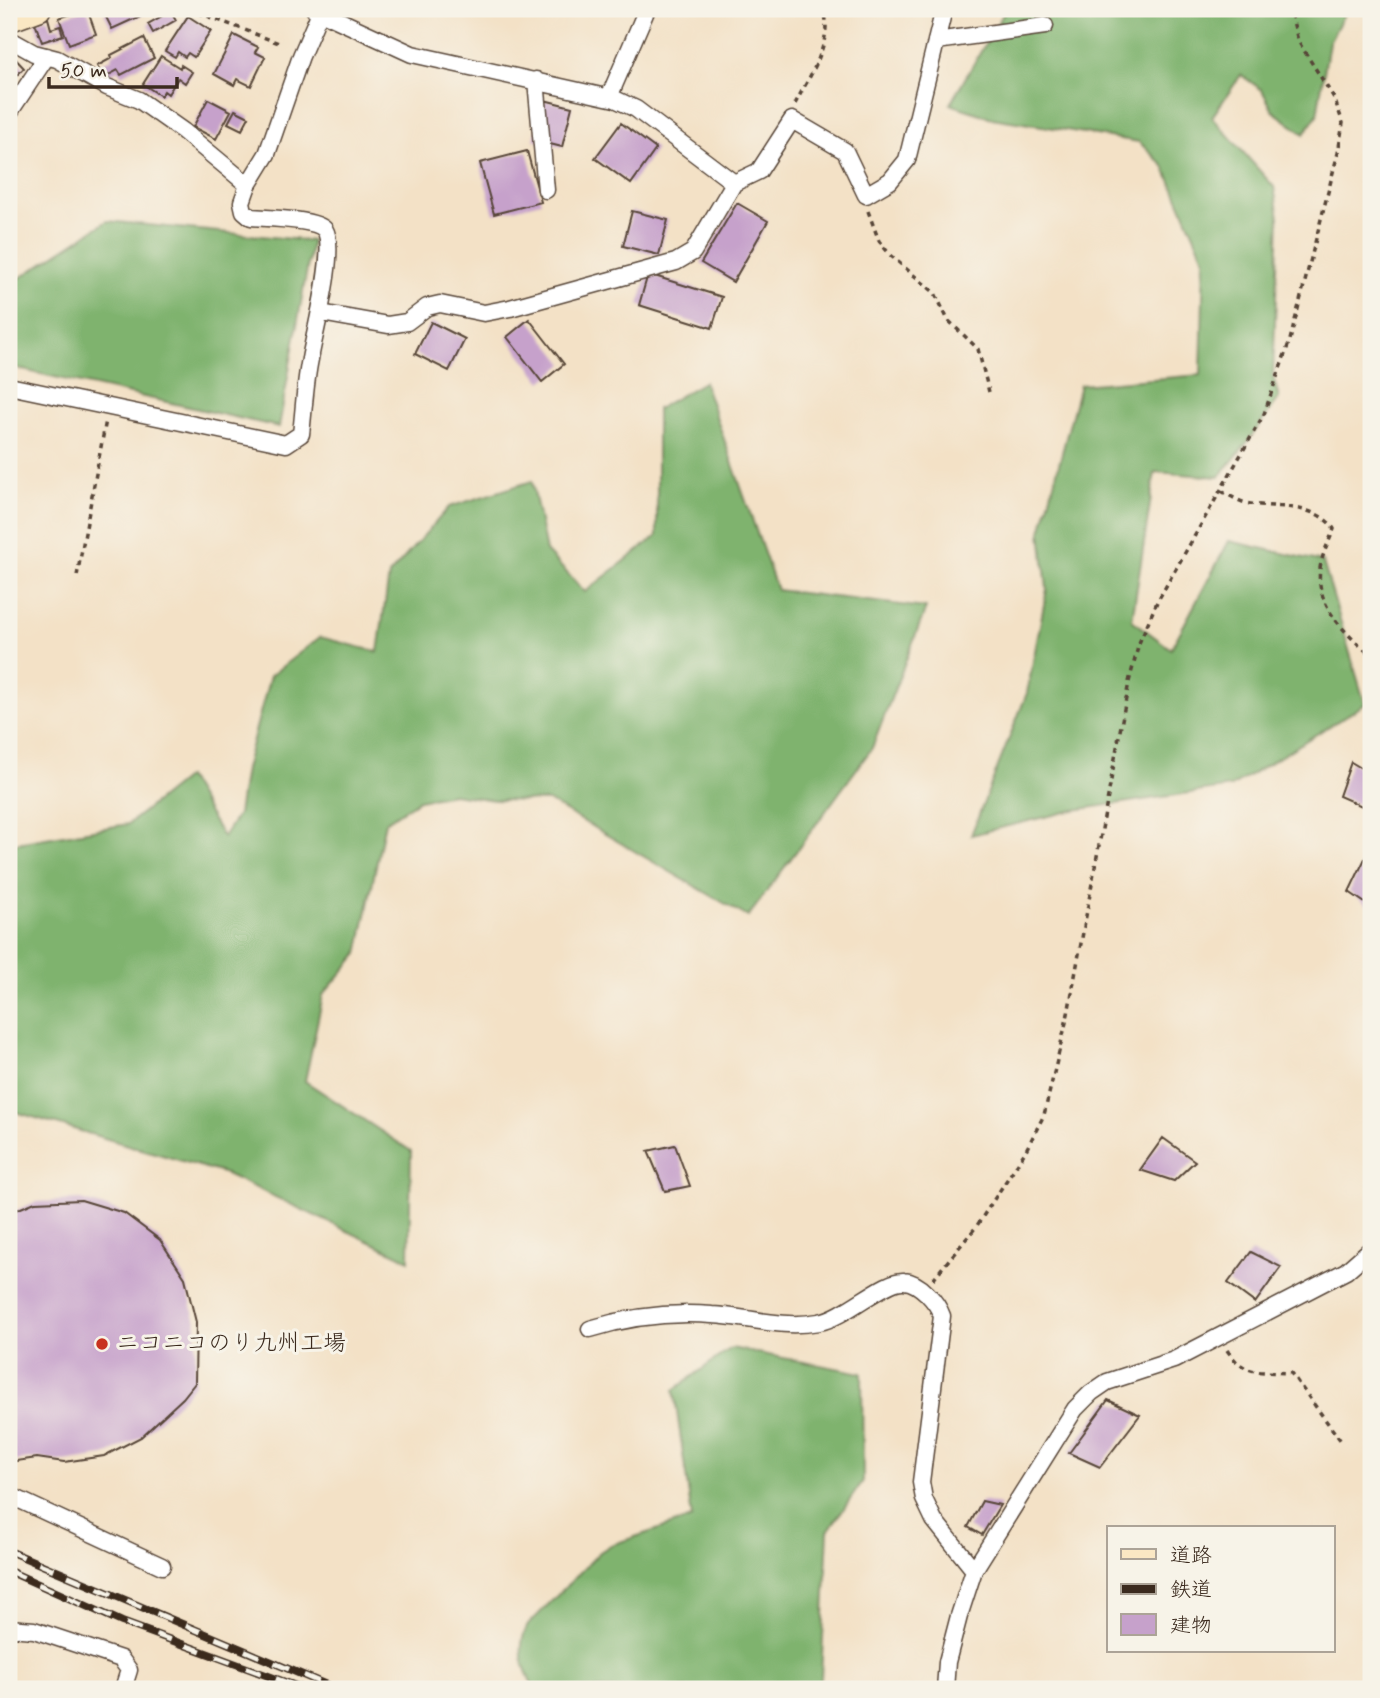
<svg xmlns="http://www.w3.org/2000/svg" width="1380" height="1698" font-family="Mynerve,'Klee One',sans-serif">
  <style>
    .forest { fill: #7fb36e; stroke: #5d6e46; stroke-width: 2 }
    .building { fill: #c6a1cb }
    .lines { fill: none; stroke-linecap: round; stroke-linejoin: round }
    .street-casing { stroke: #574537; stroke-width: 19 }
    .secondary-casing { stroke: #574537; stroke-width: 26 }
    .path { stroke: #574537; stroke-width: 3.5; stroke-dasharray: 5 5; stroke-linecap: butt }
    .street { stroke: #fff; stroke-width: 16 }
    .secondary { stroke: #fae7c3; stroke-width: 23 }
    .rail-casing { stroke: #3b2a1e; stroke-width: 8 }
    .rail { stroke: #f7f3e8; stroke-width: 5; stroke-dasharray: 16; stroke-linecap: butt }
    .poi-dot { fill: #c8321e; stroke: #f7f3e8; stroke-width: 2.5 }
    .labels { text-anchor: middle; dominant-baseline: central; stroke-width: 6; stroke-linejoin: round; paint-order: stroke }
    .poi-label { font-size: 23px; fill: #3b2a1e; stroke: #f7f3e8; text-anchor: start }
  </style>
  <rect width="100%" height="100%" fill="#f7f3e8"/>
  <filter id="ink" filterUnits="userSpaceOnUse"><feTurbulence type="fractalNoise" baseFrequency=".0143" numOctaves="2"/><feDisplacementMap in="SourceGraphic" scale="14" xChannelSelector="R" yChannelSelector="G"/><feConvolveMatrix kernelMatrix="1 2 1 2 8 2 1 2 1" color-interpolation-filters="sRGB"/></filter>
  <filter id="wash" filterUnits="userSpaceOnUse"><feTurbulence type="fractalNoise" baseFrequency=".00686" numOctaves="4" result="noise"/><feDisplacementMap in="SourceGraphic" scale="28" xChannelSelector="R" yChannelSelector="G"/><feGaussianBlur stdDeviation="1.57" result="paint"/><feColorMatrix in="noise" values="0 0 0 0 0 0 0 0 0 0 0 0 0 0 0 0 0 1.4 0 .05"/><feComposite in="paint" operator="in"/></filter>
  <g filter="url(#wash)">
    <rect width="100%" height="100%" fill="#f3e1c6"/>
    <!-- forest -->
    <path class="forest" d="M 1006,9 L 1347,9 L 1329,42 L 1317,115 L 1304,134 L 1273,111 L 1262,90 L 1241,75 L 1212,117 L 1274,187 L 1279,217 L 1273,376 L 1279,398 L 1243,448 L 1219,477 L 1155,472 L 1132,620 L 1171,649 L 1229,541 L 1323,562 L 1365,704 L 1231,787 L 1074,810 L 971,835 L 1027,693 L 1047,589 L 1041,532 L 1080,385 L 1201,375 L 1204,258 L 1164,166 L 1139,142 L 992,118 L 950,104 Z
      M 107,221 L 312,241 L 279,427 L 9,367 L 9,285 Z
      M 704,382 L 777,590 L 926,608 L 872,748 L 748,917 L 548,801 L 494,800 L 453,794 L 419,800 L 385,822 L 358,954 L 323,995 L 305,1081 L 411,1151 L 409,1260 L 226,1174 L 9,1110 L 9,846 L 11,844 L 128,824 L 187,777 L 223,837 L 238,814 L 245,769 L 270,676 L 320,637 L 378,652 L 389,575 L 449,507 L 532,481 L 546,551 L 585,592 L 657,536 L 657,409 Z
      M 731,1348 L 862,1373 L 863,1481 L 828,1531 L 821,1679 L 816,1689 L 535,1689 C 522,1667 516,1648 528,1625 L 600,1552 L 611,1545 L 692,1518 L 674,1390 Z"/>
    <g id="blocks">
      <!-- building -->
      <path class="building" d="M 87,9 L 96,34 L 69,44 L 59,18 Z
        M 113,9 L 147,9 L 149,12 L 112,29 L 104,13 Z
        M 171,11 L 176,20 L 153,33 L 148,24 Z
        M 188,16 L 211,31 L 194,57 L 188,53 L 185,57 L 178,52 L 175,57 L 165,51 Z
        M 48,18 L 51,29 L 60,26 L 63,35 L 42,42 L 35,23 Z
        M 234,35 L 258,47 L 255,52 L 265,57 L 251,86 L 237,79 L 234,85 L 214,74 Z
        M 144,38 L 154,58 L 121,75 L 118,70 L 103,78 L 97,66 L 112,58 L 111,55 Z
        M 9,52 L 24,68 L 9,83 Z
        M 161,56 L 180,68 L 181,65 L 192,72 L 185,83 L 178,78 L 168,94 L 164,91 L 161,96 L 143,84 Z
        M 208,99 L 231,111 L 216,139 L 193,127 Z
        M 544,100 L 572,107 L 562,147 L 534,140 Z
        M 235,110 L 249,117 L 242,130 L 228,123 Z
        M 621,123 L 656,149 L 631,184 L 595,158 Z
        M 527,151 L 541,202 L 494,214 L 480,163 Z
        M 737,203 L 768,221 L 733,282 L 701,263 Z
        M 632,211 L 668,220 L 659,255 L 623,246 Z
        M 648,274 L 722,297 L 712,328 L 639,305 Z
        M 529,319 L 564,364 L 542,382 L 507,337 Z
        M 431,322 L 465,339 L 449,371 L 415,354 Z
        M 1351,762 L 1371,774 L 1371,810 L 1339,796 Z
        M 1369,850 L 1371,851 L 1371,907 L 1349,892 Z
        M 1163,1138 L 1195,1161 L 1174,1181 L 1140,1170 Z
        M 675,1145 L 690,1186 L 665,1191 L 648,1151 Z
        M 81,1200 L 124,1213 L 160,1240 L 185,1278 L 196,1322 L 195,1383 L 183,1398 L 141,1437 L 104,1456 L 64,1462 L 37,1458 L 9,1462 L 9,1213 L 35,1202 Z
        M 1251,1252 L 1281,1267 L 1255,1303 L 1228,1283 Z
        M 1108,1400 L 1140,1415 L 1100,1467 L 1069,1453 Z
        M 982,1501 L 1000,1505 L 982,1535 L 968,1527 Z"/>
    </g>
  </g>
  <g filter="url(#ink)">
    <use href="#blocks" fill-opacity="0" stroke="#574537" stroke-width="2"/>
    <g class="lines">
      <!-- street casing -->
      <g class="street-casing">
        <path id="street" d="M 314,9 L 412,54 L 615,99 L 636,109 L 734,183
          M 9,39 L 34,53 L 57,59 L 107,87 L 139,100 L 183,131 L 248,185
          M 936,41 L 1045,26
          M 536,80 L 546,190
          M 609,97 L 647,9
          M 9,113 L 47,56
          M 321,313 L 388,325 L 407,322 L 427,307 L 440,304 L 484,313 L 510,308 L 676,262 L 693,252 L 734,183 L 759,171 L 792,120 L 845,151 L 866,195 L 890,181 L 907,160 L 944,9
          M 9,386 L 286,444 L 301,434 C 304,409 305,383 310,359 C 314,335 337,249 325,230 C 317,219 266,218 251,217 L 244,211 L 242,202 L 248,185 L 267,154 L 301,56 L 320,12
          M 590,1329 C 629,1317 672,1312 712,1315 C 751,1317 779,1329 819,1322 C 845,1318 885,1279 904,1281 C 920,1282 937,1302 942,1316 L 921,1482 L 924,1499 L 934,1520 L 974,1570
          M 9,1495 L 162,1566
          M 9,1628 L 34,1630 L 121,1659 L 129,1670 L 123,1689
          M 945,1689 L 947,1662 L 959,1616 L 974,1570 L 1075,1409 L 1091,1393 L 1107,1382 L 1174,1360 L 1346,1271 L 1371,1249"/>
      </g>
      <!-- secondary casing -->
      <g class="secondary-casing">
        <path id="secondary" d="M 9,20 L 39,9"/>
      </g>
      <!-- path -->
      <path class="path" d="M 189,9 L 279,43
        M 795,104 C 810,75 833,43 824,9
        M 868,211 L 879,241 L 891,256 L 935,293 L 948,320 L 978,349 L 989,392
        M 1221,491 C 1229,495 1238,501 1246,503 C 1275,509 1316,502 1334,529 C 1330,539 1325,549 1322,559 C 1310,600 1342,631 1371,655
        M 77,576 L 106,420
        M 933,1279 L 976,1227 L 1025,1152 L 1044,1115 L 1068,1014 L 1129,682 L 1139,643 L 1157,602 L 1264,414 L 1290,340 L 1338,153 L 1343,123 L 1334,98 L 1298,41 L 1290,9
        M 1227,1350 C 1245,1377 1261,1371 1291,1373 L 1341,1441"/>
      <!-- street -->
      <use href="#street" class="street"/>
      <!-- secondary -->
      <use href="#secondary" class="secondary"/>
      <!-- rail casing -->
      <g class="rail-casing">
        <path id="rail" d="M 9,1551 L 336,1689
          M 9,1571 L 122,1622 L 304,1689"/>
      </g>
      <!-- rail -->
      <use href="#rail" class="rail"/>
    </g>
  </g>
  <!-- markers -->
  <circle class="poi-dot" cx="102" cy="1344" r="7"/>
  <g class="labels">
    <!-- poi labels -->
    <g class="poi-label">
      <text x="116" y="1344">ニコニコのり九州工場</text>
    </g>
  </g>
  <!-- margin -->
  <rect width="1380" height="1698" fill="none" stroke="#f7f3e8" stroke-width="35"/>
  <!-- legend -->
  <rect x="1107" y="1526" width="228" height="126" fill="#f7f3e8" stroke="#aca397" stroke-width="2"/>
  <rect x="1121" y="1549" width="35" height="10" fill="#fae7c3" stroke="#aca397" stroke-width="2"/>
  <text x="1170" y="1562" font-size="21" fill="#3b2a1e">道路</text>
  <rect x="1121" y="1584" width="35" height="10" fill="#3b2a1e" stroke="#aca397" stroke-width="2"/>
  <text x="1170" y="1596" font-size="21" fill="#3b2a1e">鉄道</text>
  <rect x="1121" y="1614" width="35" height="21" fill="#c6a1cb" stroke="#aca397" stroke-width="2"/>
  <text x="1170" y="1632" font-size="21" fill="#3b2a1e">建物</text>
  <!-- scale -->
  <path d="M49 77v10h128v-10" fill="none" stroke="#3b2a1e" stroke-width="3.5"/>
  <text x="60" y="77" font-size="21" fill="#3b2a1e" stroke="#f7f3e8" stroke-width="5" paint-order="stroke">50 m</text>
</svg>
